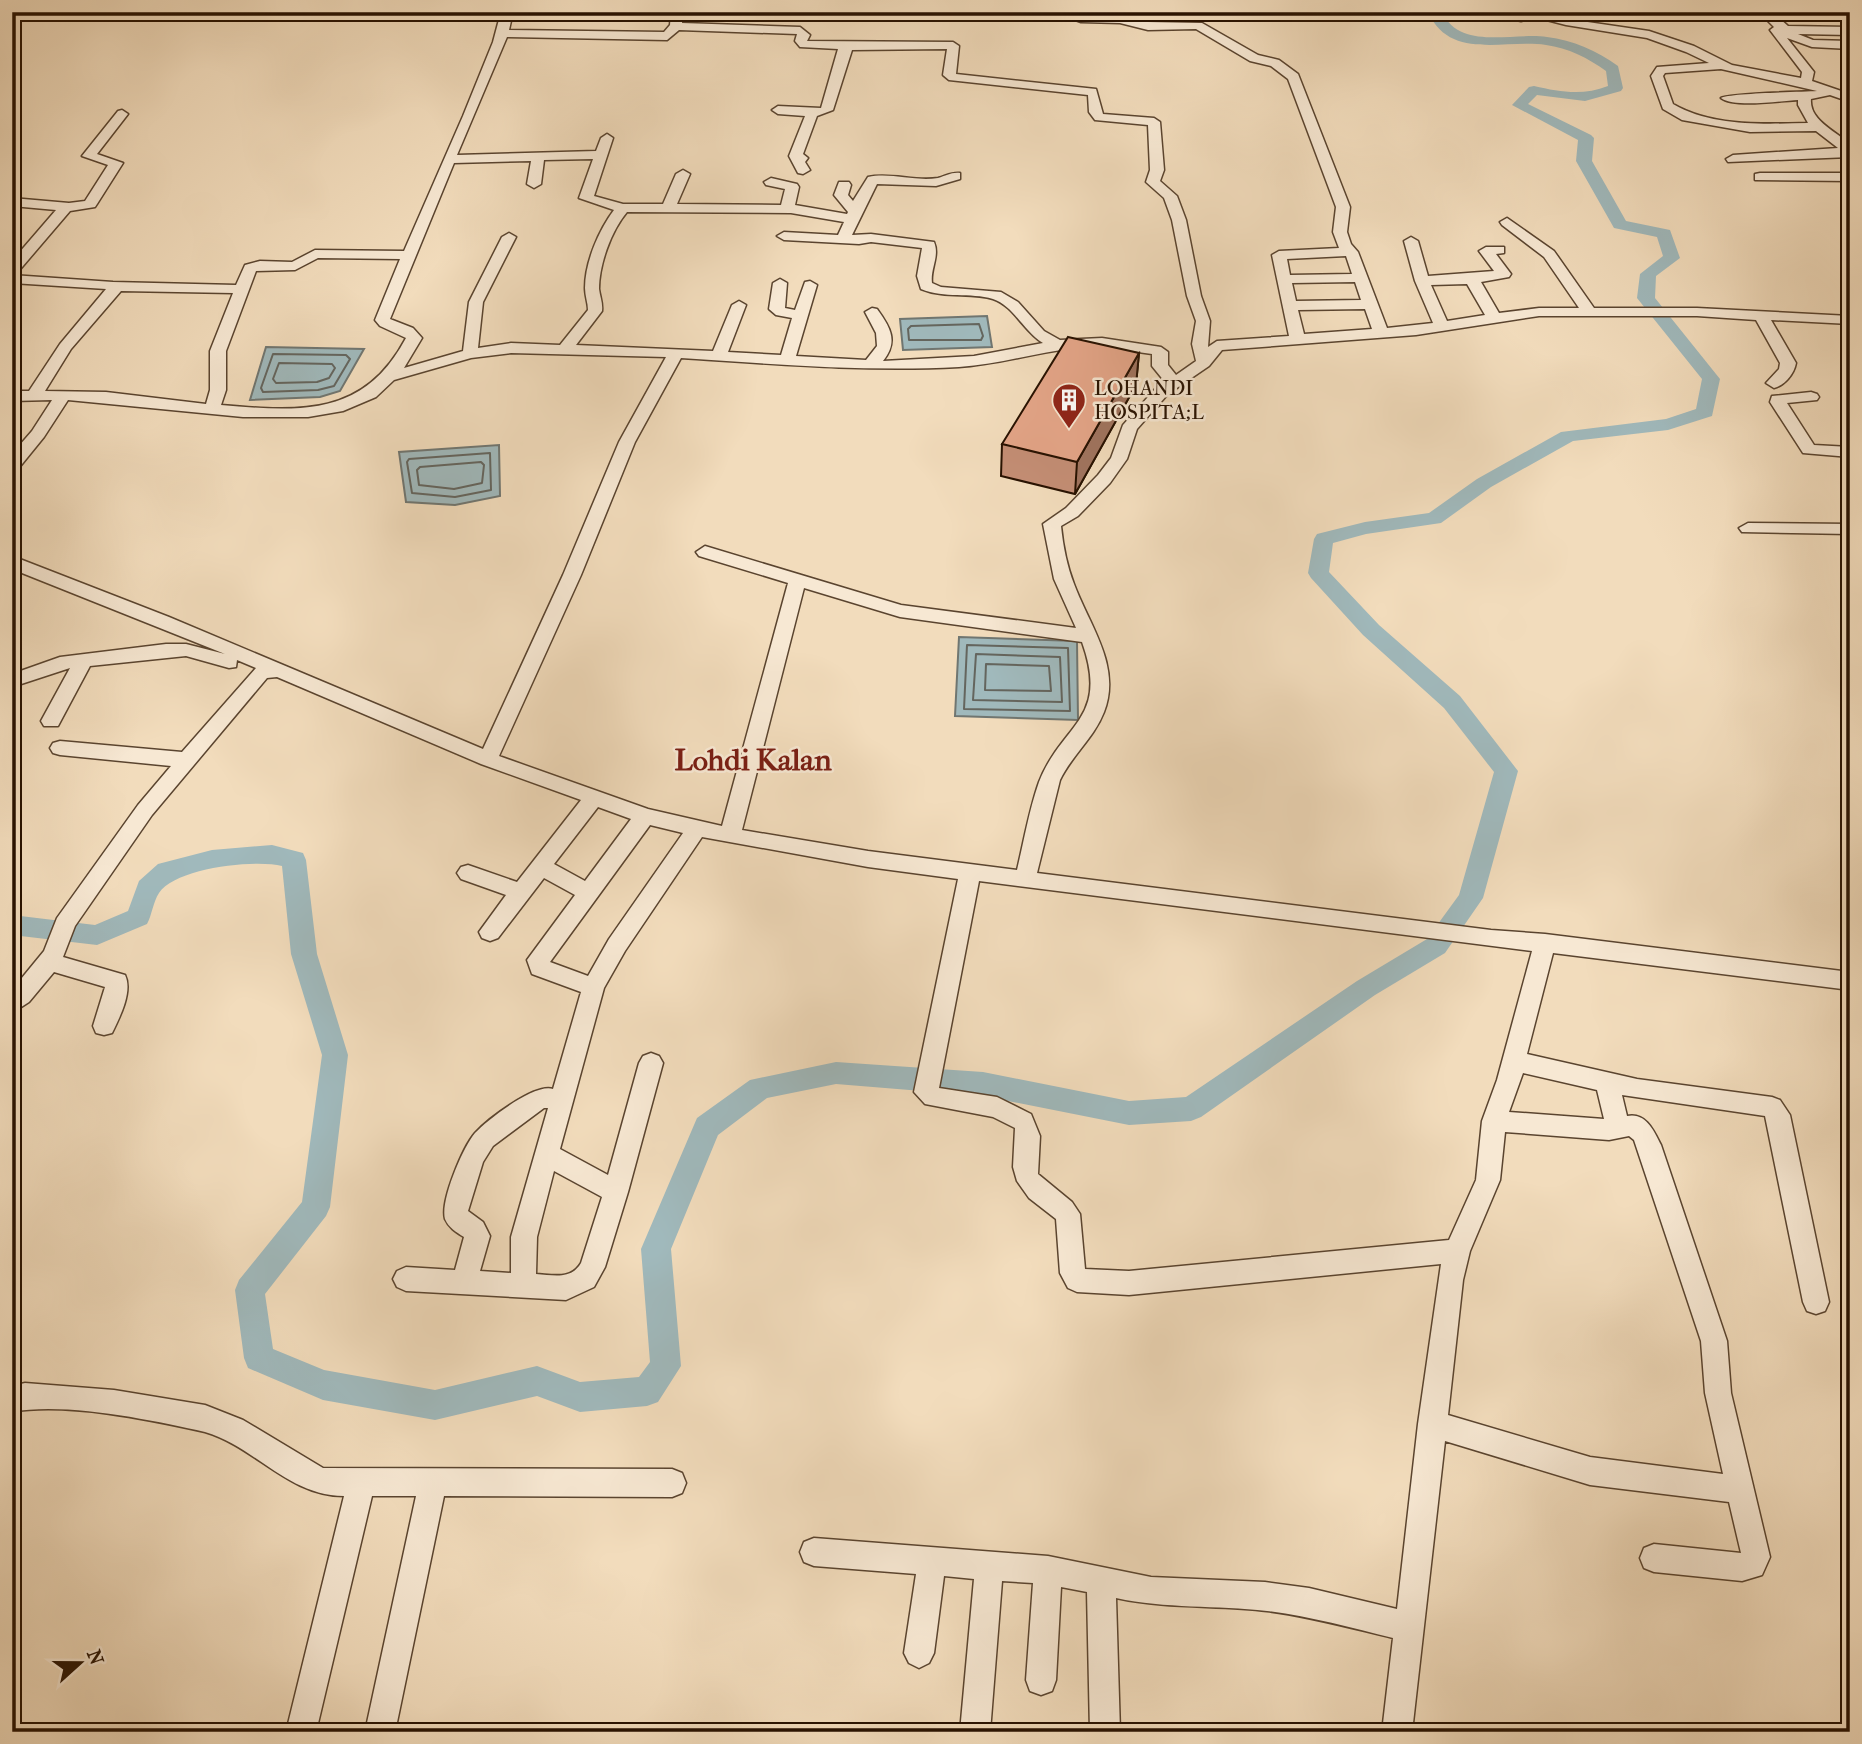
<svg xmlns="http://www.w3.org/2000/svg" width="1862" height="1744" font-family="'IM FELL French Canon',serif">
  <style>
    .water { fill: #a0b9bc; stroke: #707671; stroke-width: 2 }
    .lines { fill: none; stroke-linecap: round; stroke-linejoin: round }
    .shore { stroke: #64655e; stroke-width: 2 }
    .river { fill: #a0b9bc; fill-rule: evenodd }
    .minor-casing { stroke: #5a442f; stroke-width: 3 }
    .minor { fill: #f7e8d3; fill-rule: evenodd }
    .wall { fill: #c48e75; stroke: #271100; stroke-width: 2 }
    .shaded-wall { fill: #a0745f; stroke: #271100; stroke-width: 2 }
    .building { fill: #e4a588; stroke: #271100; stroke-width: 2 }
    .labels { text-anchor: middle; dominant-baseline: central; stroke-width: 5; stroke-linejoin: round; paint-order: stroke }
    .far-poi-label { font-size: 21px; fill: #271100; stroke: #f7e8d3; text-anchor: start }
    .quarter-label { font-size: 30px; font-weight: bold; fill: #7a1f14; stroke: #f7e8d3 }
  </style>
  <rect width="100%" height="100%" fill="#f2dcbc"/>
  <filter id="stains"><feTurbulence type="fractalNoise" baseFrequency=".00286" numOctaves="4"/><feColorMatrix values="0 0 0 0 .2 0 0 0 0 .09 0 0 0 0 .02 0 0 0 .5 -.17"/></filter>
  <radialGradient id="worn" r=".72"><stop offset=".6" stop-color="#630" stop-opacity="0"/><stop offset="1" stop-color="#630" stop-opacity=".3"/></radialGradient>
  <!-- water -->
  <path class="water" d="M 987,316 L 992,347 L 903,350 L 900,319 Z
    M 266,347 L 364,349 L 340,391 L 320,397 L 250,400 Z
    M 499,445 L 500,496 L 455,505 L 406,502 L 399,452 Z
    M 959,637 L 1077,641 L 1078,720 L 955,716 Z"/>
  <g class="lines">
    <!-- shore -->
    <path class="shore" d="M 979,324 L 983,336 L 981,340 L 909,340 L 908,329 L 911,326 Z
      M 273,354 L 346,355 L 350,359 L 334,386 L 318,390 L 263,392 L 261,388 Z
      M 279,363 L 332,364 L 335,368 L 329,378 L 317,382 L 276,383 L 273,379 Z
      M 490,453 L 491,490 L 455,497 L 412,493 L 407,462 L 409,459 Z
      M 481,462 L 484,465 L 482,483 L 454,489 L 419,485 L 417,470 L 420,467 Z
      M 967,645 L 1068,648 L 1070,711 L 964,709 Z
      M 976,654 L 1060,657 L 1062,702 L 973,700 Z
      M 986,664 L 1049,666 L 1051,691 L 985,690 Z"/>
    <!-- river -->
    <path class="river" d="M 1428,12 L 1442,12 C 1460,51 1513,32 1547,37 C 1573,40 1597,51 1618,66 L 1623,88 L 1621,91 L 1585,101 L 1537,95 L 1528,104 L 1591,135 L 1594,138 L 1592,161 L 1626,221 L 1670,230 L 1680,258 L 1656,276 L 1655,298 L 1720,379 L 1712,416 L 1668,430 L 1573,441 L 1491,487 L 1441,523 L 1366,534 L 1333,543 L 1329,572 L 1379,625 L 1460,696 L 1518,771 L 1483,898 L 1445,953 L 1375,995 L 1201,1117 L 1191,1121 L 1129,1125 L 983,1096 L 836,1084 L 767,1098 L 718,1135 L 671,1249 L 681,1366 L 658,1402 L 647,1406 L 580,1412 L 537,1396 L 435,1420 L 323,1400 L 248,1368 L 244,1358 L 235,1290 L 239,1280 L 302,1202 L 322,1055 L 291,954 L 282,866 C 255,859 175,868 159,893 C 153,902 152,915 147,924 L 97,945 L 12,935 L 12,915 L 95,925 L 128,911 L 139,881 L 158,864 L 212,850 L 272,845 L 303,853 L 306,860 L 317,954 L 348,1055 L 330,1207 L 326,1216 L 265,1294 L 273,1349 L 324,1370 L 435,1390 L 537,1366 L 580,1382 L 639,1377 L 650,1362 L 641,1249 L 697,1118 L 750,1080 L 836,1062 L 983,1072 L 1129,1101 L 1186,1097 L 1357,981 L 1427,939 L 1459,895 L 1494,772 L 1444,708 L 1363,635 L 1311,578 L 1308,573 L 1314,539 L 1317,534 L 1365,522 L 1429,513 L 1477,479 L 1561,432 L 1666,419 L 1696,409 L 1702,379 L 1637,298 L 1640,274 L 1663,256 L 1657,237 L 1614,228 L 1576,161 L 1578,140 L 1512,105 L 1529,87 L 1534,86 C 1560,92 1583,96 1608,86 L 1606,71 C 1588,58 1568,48 1546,45 C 1504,39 1450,61 1428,12 Z"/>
    <!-- minor casing -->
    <g class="minor-casing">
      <path id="minor" d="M 12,12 L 25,12 L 12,22 Z
        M 501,12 L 513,12 L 509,30 L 664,32 L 670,25 L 671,12 L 683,12 L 682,23 L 800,27 L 810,35 L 807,41 L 953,42 L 959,46 L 956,74 L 1096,89 L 1103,114 L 1154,118 L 1160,122 L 1164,170 L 1160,181 L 1177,196 L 1186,220 L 1201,296 L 1210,321 L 1208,347 L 1217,341 L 1289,336 L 1272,255 L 1279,251 L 1339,248 L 1333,232 L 1336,207 L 1288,79 L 1271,66 L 1250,61 L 1196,29 L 1148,30 L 1120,23 L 1081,22 L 1053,12 L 1120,17 L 1148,22 L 1202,23 L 1258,55 L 1279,60 L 1298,74 L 1350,207 L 1347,232 L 1351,244 L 1358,252 L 1387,328 L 1433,323 L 1415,281 L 1404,241 L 1411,237 L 1418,241 L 1428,276 L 1494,271 L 1479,251 L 1486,247 L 1504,247 L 1504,253 L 1496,254 L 1511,274 L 1509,277 L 1481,282 L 1499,313 L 1539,308 L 1579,308 L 1544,257 L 1502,225 L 1500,222 L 1507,218 L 1554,251 L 1594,308 L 1697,308 L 1850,316 L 1850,324 L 1771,320 L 1796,363 C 1794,374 1785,385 1774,388 L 1766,383 L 1779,369 L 1780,363 L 1756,320 L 1697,316 L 1539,316 L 1416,335 L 1222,350 L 1209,366 L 1168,394 L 1137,429 L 1127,459 L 1110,483 L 1078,516 L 1061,526 C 1063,546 1067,566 1074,584 C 1089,625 1122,666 1104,712 C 1094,738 1072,755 1060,780 L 1037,873 L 1491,930 L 1545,934 L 1850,972 L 1850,990 L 1553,953 L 1527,1054 L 1637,1079 L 1772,1097 L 1780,1100 L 1790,1115 L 1829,1302 L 1825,1311 L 1816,1314 L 1807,1311 L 1803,1302 L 1765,1116 L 1622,1095 L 1627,1116 C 1646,1112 1654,1131 1661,1145 L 1727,1341 L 1731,1393 L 1770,1557 L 1762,1575 L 1742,1581 L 1654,1572 L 1644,1568 L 1640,1558 L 1644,1548 L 1654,1544 L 1741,1553 L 1729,1502 L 1590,1485 L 1445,1441 L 1412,1732 L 1382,1732 L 1393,1638 C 1351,1628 1309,1616 1267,1611 C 1216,1605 1166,1609 1116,1598 L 1120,1732 L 1090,1732 L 1087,1592 L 1061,1587 L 1056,1680 L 1052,1691 L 1041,1695 L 1030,1691 L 1026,1680 L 1033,1583 L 1002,1581 L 990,1732 L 960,1732 L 974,1579 L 944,1576 L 934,1653 L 929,1663 L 919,1668 L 909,1663 L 904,1653 L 916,1574 L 814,1566 L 804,1562 L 800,1552 L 804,1542 L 814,1538 L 1048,1556 L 1151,1577 L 1265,1582 L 1309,1588 L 1397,1609 L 1418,1424 L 1441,1264 L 1129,1295 L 1077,1292 L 1068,1288 L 1060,1273 L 1056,1219 L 1029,1198 L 1017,1181 L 1013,1167 L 1015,1128 L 993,1117 L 925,1104 L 914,1092 L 958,879 L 868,867 L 702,837 L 625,951 L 604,988 L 560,1149 L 608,1175 L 639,1063 L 643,1056 L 651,1053 L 659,1056 L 663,1063 L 628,1192 L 605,1267 L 594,1287 L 566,1300 L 406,1291 L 397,1287 L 393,1279 L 397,1271 L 406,1267 L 455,1270 L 464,1237 C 456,1232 449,1228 445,1219 C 440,1201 463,1147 475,1133 C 488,1119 535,1083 553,1089 L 581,992 L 532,974 L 527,960 L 575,895 L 544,878 L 498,938 L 490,941 L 482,938 L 479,932 L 506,895 L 461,879 L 457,873 L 461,867 L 468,865 L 517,882 L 581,800 L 481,764 L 277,677 L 267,678 L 152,815 L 75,926 L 63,957 L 125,975 C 133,991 120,1017 112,1033 L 104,1035 L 96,1033 L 93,1026 L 105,987 L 54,972 L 29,1002 L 12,1013 L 12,990 L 44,951 L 57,918 L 138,805 L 171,766 L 60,755 L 53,753 L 50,748 L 53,743 L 60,741 L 182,752 L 256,668 L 237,660 L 236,667 L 229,668 L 186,656 L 90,666 L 58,726 L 44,726 L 41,721 L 70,668 L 12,687 L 12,674 L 60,657 L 166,644 L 186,644 L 225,654 L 12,569 L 12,556 L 169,617 L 483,749 L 563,575 L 619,442 L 666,357 L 511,353 L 471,358 L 394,380 L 376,397 L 343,411 L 308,417 L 243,417 L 68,400 L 44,437 L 18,469 L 12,470 L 12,454 L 32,431 L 52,400 L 12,401 L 12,391 L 29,391 L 60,344 L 106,289 L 12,283 L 12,275 L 113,282 L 236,285 L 245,265 L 260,261 L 292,262 L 315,250 L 404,251 L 463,116 L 493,42 ZM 679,30 L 797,34 L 795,41 L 800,47 L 838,49 L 821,108 L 778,106 L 772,110 L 778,114 L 805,116 L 789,156 L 798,173 L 803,174 L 810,170 L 805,162 L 808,158 L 803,154 L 817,116 L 833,110 L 852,50 L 947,49 L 943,75 L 949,80 L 1088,95 L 1089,112 L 1095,120 L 1148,125 L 1150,170 L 1146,182 L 1164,198 L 1172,220 L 1187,296 L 1196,321 L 1192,344 L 1196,361 L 1176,375 L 1168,365 L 1168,352 L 1161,347 L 1102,338 L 1060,340 L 1044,331 L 1018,302 L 1001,292 L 941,287 L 932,283 C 930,269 940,256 934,242 L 871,234 L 852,235 L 877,184 L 936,186 L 960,179 L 960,173 C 951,172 946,176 938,178 C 915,182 891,172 868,177 L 853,201 L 848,195 L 851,185 L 849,182 L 839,182 L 834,195 L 848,212 L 847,214 L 795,205 L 799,187 L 797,184 L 771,178 L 764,182 L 766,185 L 785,189 L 781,205 L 677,204 L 690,174 L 683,170 L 676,174 L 663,204 L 623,204 L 594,196 L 613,138 L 607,134 L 601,138 L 596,151 L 457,155 L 507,37 L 667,40 ZM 593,159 L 579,198 L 614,210 C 599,230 585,262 585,288 C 585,296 588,303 588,310 L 560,345 L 511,343 L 478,348 L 483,302 L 516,237 L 509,233 L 502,237 L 469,302 L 463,351 L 404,368 L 422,338 L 413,328 L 390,319 L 454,163 L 531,161 L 527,184 L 534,188 L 541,184 L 544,160 ZM 627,212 L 791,213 L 844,222 L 838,235 L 784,232 L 777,236 L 784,240 L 859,244 L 871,242 L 922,248 L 917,276 L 921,289 C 945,299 970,292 993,299 C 1014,306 1024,332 1043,343 L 974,356 L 883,361 C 899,341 890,327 877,309 L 872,308 L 865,312 L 876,333 L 877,346 L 866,360 L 796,356 L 817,285 L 810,281 L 805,282 L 795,310 L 785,308 L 787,283 L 780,279 L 773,283 L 769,309 L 776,315 L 792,318 L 781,355 L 728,352 L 746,305 L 739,301 L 732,305 L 713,351 L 576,345 L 602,311 C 603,303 600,297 599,289 C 599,265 611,231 627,212 ZM 1346,256 L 1352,274 L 1290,275 L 1287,259 ZM 318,258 L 400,259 L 375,320 L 380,326 L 406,338 C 364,417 301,412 221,405 L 226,390 L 226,351 L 256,271 L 295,270 ZM 1355,282 L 1361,300 L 1296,301 L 1292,283 ZM 1467,284 L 1485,315 L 1447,321 L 1431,285 ZM 121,291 L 233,293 L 210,351 L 210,390 L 206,404 L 106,392 L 45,391 L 71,349 ZM 1365,309 L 1372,329 L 1304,334 L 1298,310 ZM 1102,347 L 1152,354 L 1152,366 L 1165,382 L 1156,388 L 1123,425 L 1111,458 L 1098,475 L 1066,508 L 1043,524 L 1054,579 L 1076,628 L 901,605 L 705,546 L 696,552 L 699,556 L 788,583 L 722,826 L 648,809 L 499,756 L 581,575 L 635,442 L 681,358 C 774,364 866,372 959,367 C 1008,364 1053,346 1102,347 ZM 804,588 L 900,617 L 1082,642 C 1110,720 1062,723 1039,782 C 1029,810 1024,841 1017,870 L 868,851 L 742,830 ZM 598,807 L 631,819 L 585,881 L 554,864 ZM 650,825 L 683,833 L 609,939 L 588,976 L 550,962 ZM 979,881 L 1532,951 L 1497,1080 L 1482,1121 L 1476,1180 L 1449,1240 L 1129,1271 L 1085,1269 L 1080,1214 L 1072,1202 L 1038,1174 L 1040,1136 L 1031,1114 L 997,1097 L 939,1088 ZM 1523,1073 L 1597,1090 L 1604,1119 L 1509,1112 ZM 544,1108 L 548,1108 L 511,1237 L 511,1273 L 480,1271 L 490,1236 L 483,1222 L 468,1211 L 483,1162 L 493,1146 ZM 1505,1132 L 1609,1140 L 1629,1136 L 1634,1140 L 1701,1341 L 1705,1393 L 1723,1474 L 1590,1457 L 1448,1415 L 1463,1280 L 1470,1251 L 1500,1180 ZM 554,1171 L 602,1197 L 581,1263 C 571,1280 554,1275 536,1274 L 537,1237 Z
        M 966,12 L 978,12 L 978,18 L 968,20 Z
        M 1476,12 L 1520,14 L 1544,12 L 1567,19 L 1649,31 L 1694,46 L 1732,65 L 1801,78 L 1802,72 L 1770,30 L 1774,27 L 1759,12 L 1772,12 L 1788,26 L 1850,27 L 1850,35 L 1798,34 L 1813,40 L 1850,41 L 1850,49 L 1812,47 L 1787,38 L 1814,72 L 1812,81 L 1850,94 L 1850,102 L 1830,95 L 1811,99 C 1809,121 1837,131 1850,145 L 1850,157 L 1728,162 L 1726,159 L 1733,155 L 1838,148 L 1816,131 L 1750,132 L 1682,120 L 1663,109 L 1651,76 L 1657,67 L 1709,63 L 1686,52 L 1647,38 L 1566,25 L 1535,17 L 1521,21 ZM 1721,69 L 1817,91 C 1802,92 1727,93 1721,98 C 1734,108 1780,101 1798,100 L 1798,105 L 1808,123 C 1763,124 1713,127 1673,104 L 1663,76 L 1665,73 Z
        M 1837,12 L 1850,12 L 1850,21 Z
        M 122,110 L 128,114 L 97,154 L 123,163 L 97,204 L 95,207 L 70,211 L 17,273 L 12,274 L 12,261 L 56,210 L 12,206 L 12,198 L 69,203 L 85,201 L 108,165 L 82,156 L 118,111 Z
        M 1760,173 L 1850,173 L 1850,181 L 1755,180 L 1755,174 Z
        M 1811,392 L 1817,394 L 1819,397 L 1817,400 L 1787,403 L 1814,445 L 1850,447 L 1850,457 L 1803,453 L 1770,402 L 1772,396 Z
        M 1748,523 L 1850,524 L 1850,534 L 1742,532 L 1739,528 Z
        M 25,1383 L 114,1390 L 205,1405 L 243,1420 L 323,1468 L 672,1469 L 682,1473 L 686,1483 L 682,1493 L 672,1497 L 444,1496 L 395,1732 L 365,1732 L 416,1496 L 372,1496 L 316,1732 L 286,1732 L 344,1496 C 288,1496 256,1447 205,1432 C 151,1420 66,1402 12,1412 L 12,1386 Z"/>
    </g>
    <!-- minor -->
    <use href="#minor" class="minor"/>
  </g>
  <!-- wall -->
  <path class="wall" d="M 1139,353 L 1136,385 L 1075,494 L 1001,476 L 1002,444 Z"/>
  <!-- shaded-wall -->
  <path class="shaded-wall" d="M 1139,353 L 1136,385 L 1075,494 L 1077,462 Z"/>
  <!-- building -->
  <path class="building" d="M 1068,337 L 1139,353 L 1077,462 L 1002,444 Z"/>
  <!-- icons -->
  <defs>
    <g id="building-pin" transform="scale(1.75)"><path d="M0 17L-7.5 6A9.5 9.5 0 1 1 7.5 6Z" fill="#8f2418" stroke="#f7e8d3"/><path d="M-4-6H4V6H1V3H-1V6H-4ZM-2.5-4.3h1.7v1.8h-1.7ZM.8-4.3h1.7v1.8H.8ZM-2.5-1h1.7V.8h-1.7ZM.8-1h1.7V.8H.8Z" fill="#fff"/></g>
  </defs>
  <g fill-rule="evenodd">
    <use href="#building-pin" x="1069" y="400"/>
  </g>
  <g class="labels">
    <!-- far-poi labels -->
    <g class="far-poi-label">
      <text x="1094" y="388">LOHANDI<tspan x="1094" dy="24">HOSPITA;L</tspan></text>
    </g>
    <!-- quarter labels -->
    <g class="quarter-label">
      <text x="753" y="760">Lohdi Kalan</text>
    </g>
  </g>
  <!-- margin -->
  <rect width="1862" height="1744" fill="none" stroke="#f2dcbc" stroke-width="42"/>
  <rect x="14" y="14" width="1834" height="1716" fill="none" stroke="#271100" stroke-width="3.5"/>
  <rect x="21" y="21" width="1820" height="1702" fill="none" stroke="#271100" stroke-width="2"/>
  <!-- north arrow -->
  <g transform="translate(80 1663) rotate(69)" stroke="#f7e8d3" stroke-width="5" paint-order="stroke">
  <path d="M0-5L12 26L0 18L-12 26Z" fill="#271100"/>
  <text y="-10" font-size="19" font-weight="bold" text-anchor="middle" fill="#271100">N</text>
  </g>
  <rect width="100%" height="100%" filter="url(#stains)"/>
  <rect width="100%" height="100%" fill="url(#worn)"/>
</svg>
